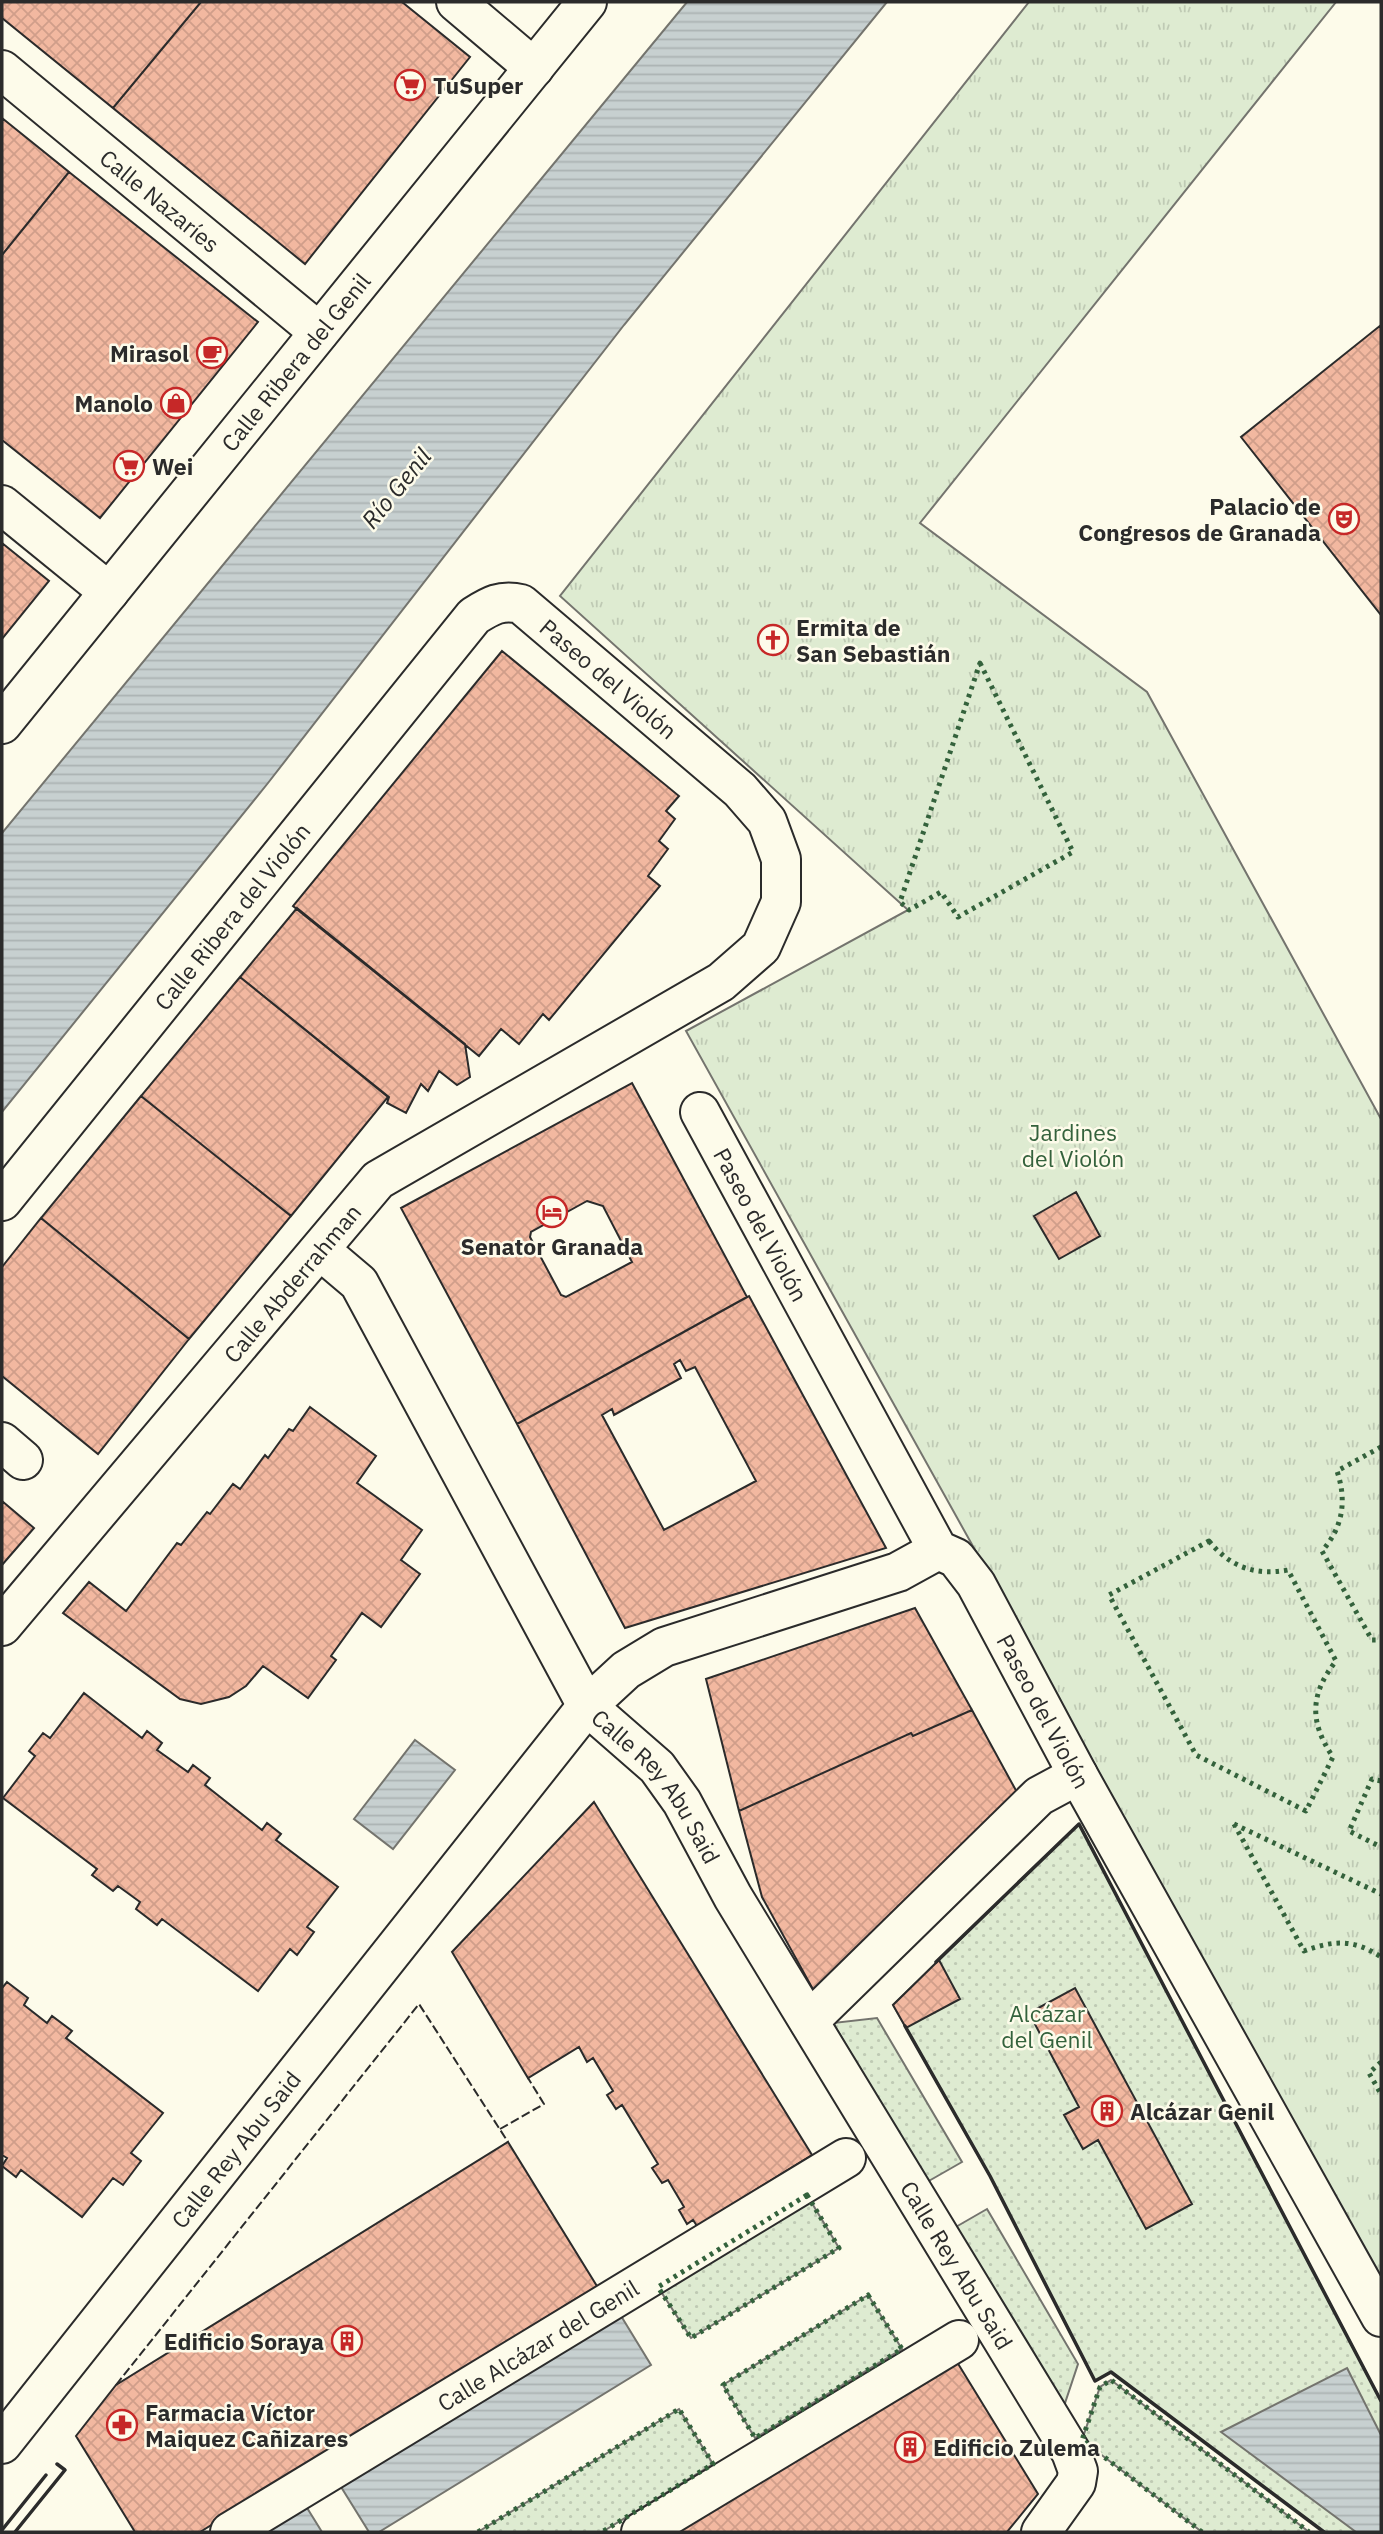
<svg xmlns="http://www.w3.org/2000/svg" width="1383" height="2534" font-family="'IBM Plex Sans',sans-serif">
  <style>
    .grass { fill: url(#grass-dots); stroke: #74746e; stroke-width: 2 }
    .park { fill: url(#park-tufts); stroke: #74746e; stroke-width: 2 }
    .water { fill: url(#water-rules); stroke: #74746e; stroke-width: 2 }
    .building { fill: url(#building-cross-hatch); stroke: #2b2b2b; stroke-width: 2; fill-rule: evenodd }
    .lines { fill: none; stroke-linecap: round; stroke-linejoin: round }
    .street-casing { stroke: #2b2b2b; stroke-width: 42 }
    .secondary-casing { stroke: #2b2b2b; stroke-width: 42 }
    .street { stroke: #fdfbea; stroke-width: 38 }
    .secondary { stroke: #fdfbea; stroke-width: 38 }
    .hedge { stroke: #34623c; stroke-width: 5; stroke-dasharray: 3.5 5; stroke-linecap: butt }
    .fence { stroke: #2b2b2b; stroke-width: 2; stroke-dasharray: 9 3.5; stroke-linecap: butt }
    .wall { stroke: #2b2b2b; stroke-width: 3.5 }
    .labels { text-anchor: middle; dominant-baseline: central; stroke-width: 5; stroke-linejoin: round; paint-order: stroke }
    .poi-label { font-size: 23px; font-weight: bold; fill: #2b2b2b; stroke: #fdfbea; text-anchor: start }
    .street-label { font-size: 23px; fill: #2b2b2b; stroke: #fdfbea }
    .park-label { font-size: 23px; fill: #34623c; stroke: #fdfbea }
    .water-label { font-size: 24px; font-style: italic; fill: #2b2b2b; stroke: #fdfbea }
  </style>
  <defs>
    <pattern id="grass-dots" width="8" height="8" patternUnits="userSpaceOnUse" patternTransform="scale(1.75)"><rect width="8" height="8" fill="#deebd1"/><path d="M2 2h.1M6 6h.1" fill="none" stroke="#bfcab4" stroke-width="1.8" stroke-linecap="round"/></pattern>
    <pattern id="park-tufts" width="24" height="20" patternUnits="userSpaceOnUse" patternTransform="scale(1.75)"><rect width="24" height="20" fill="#deebd1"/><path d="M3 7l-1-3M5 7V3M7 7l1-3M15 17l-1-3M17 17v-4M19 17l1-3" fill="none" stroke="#bfcab4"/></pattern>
    <pattern id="water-rules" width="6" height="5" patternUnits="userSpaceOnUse" patternTransform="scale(1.75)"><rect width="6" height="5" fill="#c7d0d0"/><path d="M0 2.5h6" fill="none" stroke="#abb3b3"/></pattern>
    <pattern id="building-cross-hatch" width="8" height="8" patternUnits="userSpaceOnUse" patternTransform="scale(1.75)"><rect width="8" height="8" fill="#f2b8a0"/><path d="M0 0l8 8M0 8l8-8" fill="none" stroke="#d09e8a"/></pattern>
  </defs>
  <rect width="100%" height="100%" fill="#fdfbea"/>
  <!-- grass -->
  <path class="grass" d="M 1079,1824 L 1381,2401 L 1381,2532 L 1324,2532 L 1111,2372 L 1095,2381 L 990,2176 L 893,2005 Z
    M 877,2018 L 962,2162 L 927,2182 L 833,2023 Z
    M 807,2195 L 839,2248 L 691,2338 L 658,2287 Z
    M 987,2209 L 1078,2364 L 1062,2412 L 954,2228 Z
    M 868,2295 L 902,2349 L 755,2438 L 723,2385 Z
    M 1111,2380 L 1309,2532 L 1202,2532 L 1082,2440 L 1100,2387 Z
    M 679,2409 L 713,2464 L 602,2532 L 478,2532 Z"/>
  <!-- park -->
  <path class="park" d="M 1029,2 L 1336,2 L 920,523 L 1147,692 L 1381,1119 L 1381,2279 L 686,1031 L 908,910 L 560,596 Z"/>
  <!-- water -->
  <path class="water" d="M 687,2 L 887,2 L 624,325 L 268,783 L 2,1112 L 2,833 Z
    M 415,1740 L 455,1770 L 393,1849 L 354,1819 Z
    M 618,2311 L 651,2365 L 379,2532 L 369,2532 L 338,2482 Z
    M 1347,2368 L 1381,2435 L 1381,2532 L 1356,2532 L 1221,2432 Z
    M 304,2503 L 322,2532 L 256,2532 Z"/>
  <!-- building -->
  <path class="building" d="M 2,2 L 201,2 L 113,108 L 2,18 Z
    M 201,2 L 402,2 L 470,57 L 305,264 L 113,108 Z
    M 2,118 L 69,172 L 2,255 Z
    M 69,172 L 258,322 L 100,518 L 2,440 L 2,255 Z
    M 1381,325 L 1381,615 L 1241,437 Z
    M 2,543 L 49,581 L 2,639 Z
    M 502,651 L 679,796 L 666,811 L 675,819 L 659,841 L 668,849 L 648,876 L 660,886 L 549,1020 L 543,1014 L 519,1044 L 501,1029 L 479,1056 L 293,906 Z
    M 297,908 L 465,1044 L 470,1077 L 457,1085 L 439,1071 L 428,1091 L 421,1084 L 406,1113 L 387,1103 L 389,1097 L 240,977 Z
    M 240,977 L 388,1097 L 291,1216 L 141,1096 Z
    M 632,1083 L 747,1297 L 517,1424 L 401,1208 ZM 587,1201 L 603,1206 L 632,1262 L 566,1297 L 561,1295 L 530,1237 L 531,1232 Z
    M 141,1096 L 291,1216 L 189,1339 L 41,1218 Z
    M 1076,1192 L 1100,1236 L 1059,1259 L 1034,1216 Z
    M 41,1218 L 189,1339 L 98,1454 L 2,1376 L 2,1267 Z
    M 749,1296 L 886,1548 L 625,1628 L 517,1424 ZM 680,1360 L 686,1371 L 695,1367 L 756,1481 L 664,1530 L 602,1415 L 612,1409 L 614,1415 L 681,1378 L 674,1364 Z
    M 310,1407 L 376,1456 L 357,1483 L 422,1530 L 401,1560 L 420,1574 L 381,1627 L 362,1613 L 331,1656 L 336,1660 L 308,1698 L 263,1666 L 246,1686 L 229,1697 L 201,1704 L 180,1699 L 63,1613 L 89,1582 L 126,1611 L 177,1543 L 181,1545 L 207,1512 L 210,1514 L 233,1484 L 240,1489 L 265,1455 L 268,1458 L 289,1429 L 293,1431 Z
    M 2,1501 L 34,1528 L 2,1565 Z
    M 915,1608 L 972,1710 L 913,1736 L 911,1733 L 739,1811 L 706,1679 Z
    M 84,1693 L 142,1738 L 147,1731 L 162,1743 L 157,1750 L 188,1772 L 193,1765 L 210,1778 L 205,1785 L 262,1830 L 267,1823 L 281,1834 L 276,1840 L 338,1887 L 307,1927 L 314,1932 L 297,1955 L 290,1949 L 258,1991 L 162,1919 L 157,1925 L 136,1909 L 140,1902 L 118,1886 L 113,1891 L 92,1875 L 97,1869 L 3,1798 L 35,1756 L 29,1751 L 43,1733 L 50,1738 Z
    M 972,1710 L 1025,1807 L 815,1993 L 762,1897 L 739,1811 L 911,1733 L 913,1736 Z
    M 594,1802 L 812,2155 L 697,2226 L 693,2220 L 687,2224 L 679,2210 L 684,2207 L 668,2180 L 662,2183 L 652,2168 L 658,2164 L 622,2105 L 616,2109 L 607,2095 L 613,2091 L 593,2058 L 587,2062 L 579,2047 L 528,2078 L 452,1952 Z
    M 939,1960 L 960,1999 L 906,2028 L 893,2005 Z
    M 7,1982 L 28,1998 L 24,2005 L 47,2023 L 52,2016 L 72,2031 L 66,2038 L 163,2113 L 131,2153 L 141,2161 L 123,2185 L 113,2178 L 82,2217 L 21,2170 L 16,2177 L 2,2166 L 7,2158 L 2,2155 L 2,1988 Z
    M 1075,1988 L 1192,2204 L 1146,2229 L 1098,2140 L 1083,2149 L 1064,2115 L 1079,2107 L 1029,2013 Z
    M 508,2142 L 600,2291 L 584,2301 L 581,2296 L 200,2532 L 135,2532 L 76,2436 L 116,2385 Z
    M 957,2362 L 1038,2494 L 1007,2532 L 675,2532 Z"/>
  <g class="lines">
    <!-- street casing -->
    <g class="street-casing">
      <g id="street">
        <path d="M 456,2 L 534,68"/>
        <path id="s1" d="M 2,70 L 319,332"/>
        <path d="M 2,505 L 109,592"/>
        <path id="s2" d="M 700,1112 L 938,1550 L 956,1558 L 976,1584 L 1078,1775 L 1381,2317"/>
        <path id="s3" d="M 2,1201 L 474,616 C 490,606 501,599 521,604 L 740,790 L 767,821 L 781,859 L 781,902 L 761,947 L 721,982 L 378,1180 L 2,1626"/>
        <path id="s4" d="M 320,1250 L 359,1283 L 587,1706 L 657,1767 L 682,1802 L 733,1897 L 1071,2452 L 1078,2471 L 1076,2483 L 1041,2532"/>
        <path d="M 2,1442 L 23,1460"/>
        <path d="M 809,2021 L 1039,1796 L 1078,1775"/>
        <path id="s5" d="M 2,2444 L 587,1706 L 626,1670 L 664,1647 L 898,1572 L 938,1550"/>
        <path id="s6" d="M 230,2532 L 846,2158"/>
        <path d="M 641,2532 L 959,2340"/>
      </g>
    </g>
    <!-- secondary casing -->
    <g class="secondary-casing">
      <g id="secondary">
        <path id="s7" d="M 2,724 L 587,2"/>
      </g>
    </g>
    <!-- street -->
    <use href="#street" class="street"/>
    <!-- secondary -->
    <use href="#secondary" class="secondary"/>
    <!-- hedge -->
    <path class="hedge" d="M 980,663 L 1073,852 L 958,917 L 941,892 L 909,910 L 900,902 Z
      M 1381,1447 L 1337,1471 C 1347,1501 1343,1527 1322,1551 L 1372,1640 L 1381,1640
      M 1209,1541 C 1230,1567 1255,1576 1288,1570 L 1336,1661 C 1310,1694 1309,1722 1333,1757 L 1306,1811 L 1196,1755 L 1109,1595 Z
      M 1381,1781 L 1372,1779 L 1349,1831 L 1381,1847
      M 1234,1824 L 1304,1951 C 1334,1940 1354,1939 1381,1957
      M 1234,1824 L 1381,1894
      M 1381,2062 L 1369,2073 L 1381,2094
      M 807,2195 L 839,2248 L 691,2338 L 658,2287 Z
      M 868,2295 L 902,2349 L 755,2438 L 723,2385 Z
      M 478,2532 L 679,2409 L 713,2464 L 602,2532
      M 1202,2532 L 1082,2440 L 1100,2387 L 1111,2380 L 1309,2532"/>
    <!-- fence -->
    <path class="fence" d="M 500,2129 L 544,2104 L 528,2078
      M 116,2385 L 419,2004 L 508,2142"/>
    <!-- wall -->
    <path class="wall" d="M 936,1962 L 1079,1824 L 1381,2401
      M 905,2026 L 990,2176 L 1095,2381 L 1111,2372 L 1324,2532
      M 2,2530 L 46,2475
      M 15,2532 L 65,2470 L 57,2464"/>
  </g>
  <!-- icons -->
  <defs>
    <g id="supermarket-ring" transform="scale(1.575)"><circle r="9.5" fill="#fdfbea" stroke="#c62828" stroke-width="1.5"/><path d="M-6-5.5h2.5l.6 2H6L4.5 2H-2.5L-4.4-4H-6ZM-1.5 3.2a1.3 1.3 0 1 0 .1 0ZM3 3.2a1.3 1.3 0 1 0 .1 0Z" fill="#c62828"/></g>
    <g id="cafe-ring" transform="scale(1.575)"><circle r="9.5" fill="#fdfbea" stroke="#c62828" stroke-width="1.5"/><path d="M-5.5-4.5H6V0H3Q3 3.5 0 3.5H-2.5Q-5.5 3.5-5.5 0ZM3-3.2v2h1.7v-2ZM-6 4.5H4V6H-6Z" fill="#c62828"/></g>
    <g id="shop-ring" transform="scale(1.575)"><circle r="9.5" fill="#fdfbea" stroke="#c62828" stroke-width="1.5"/><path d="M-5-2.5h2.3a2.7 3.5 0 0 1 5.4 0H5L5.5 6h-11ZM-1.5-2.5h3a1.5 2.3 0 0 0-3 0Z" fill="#c62828"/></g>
    <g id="theatre-ring" transform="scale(1.575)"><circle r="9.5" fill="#fdfbea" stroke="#c62828" stroke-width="1.5"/><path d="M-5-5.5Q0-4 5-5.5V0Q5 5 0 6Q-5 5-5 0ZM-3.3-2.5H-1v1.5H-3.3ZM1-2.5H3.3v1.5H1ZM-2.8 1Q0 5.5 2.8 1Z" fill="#c62828"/></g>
    <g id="church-ring" transform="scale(1.575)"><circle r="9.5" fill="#fdfbea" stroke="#c62828" stroke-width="1.5"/><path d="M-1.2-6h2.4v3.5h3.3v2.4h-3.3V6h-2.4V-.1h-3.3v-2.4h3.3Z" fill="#c62828"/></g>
    <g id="hotel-ring" transform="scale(1.575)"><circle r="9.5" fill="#fdfbea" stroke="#c62828" stroke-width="1.5"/><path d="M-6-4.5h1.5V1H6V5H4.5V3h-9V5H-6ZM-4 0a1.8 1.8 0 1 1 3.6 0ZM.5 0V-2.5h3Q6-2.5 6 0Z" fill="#c62828"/></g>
    <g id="building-ring" transform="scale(1.575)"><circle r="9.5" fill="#fdfbea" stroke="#c62828" stroke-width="1.5"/><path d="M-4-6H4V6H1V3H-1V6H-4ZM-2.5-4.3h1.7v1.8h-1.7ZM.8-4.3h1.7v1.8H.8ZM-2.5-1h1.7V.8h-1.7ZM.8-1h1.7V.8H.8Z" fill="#c62828"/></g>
    <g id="pharmacy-ring" transform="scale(1.575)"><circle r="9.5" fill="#fdfbea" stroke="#c62828" stroke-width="1.5"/><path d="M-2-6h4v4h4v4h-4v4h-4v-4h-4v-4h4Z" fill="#c62828"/></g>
  </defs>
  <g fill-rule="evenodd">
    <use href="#supermarket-ring" x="410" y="85"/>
    <use href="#cafe-ring" x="212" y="353"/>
    <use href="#shop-ring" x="176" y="403"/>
    <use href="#supermarket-ring" x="129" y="466"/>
    <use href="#theatre-ring" x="1344" y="519"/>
    <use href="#church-ring" x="773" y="640"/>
    <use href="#hotel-ring" x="552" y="1212"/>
    <use href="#building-ring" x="1107" y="2111"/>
    <use href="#building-ring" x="347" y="2341"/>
    <use href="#pharmacy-ring" x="122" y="2425"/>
    <use href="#building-ring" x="910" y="2447"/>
  </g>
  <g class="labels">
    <!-- poi labels -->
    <g class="poi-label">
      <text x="433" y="85">TuSuper</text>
      <text x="189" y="353" text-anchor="end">Mirasol</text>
      <text x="153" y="403" text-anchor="end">Manolo</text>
      <text x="152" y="466">Wei</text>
      <text x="1321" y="506" text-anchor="end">Palacio de<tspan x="1321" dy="26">Congresos de Granada</tspan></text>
      <text x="796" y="627">Ermita de<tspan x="796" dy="26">San Sebastián</tspan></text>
      <text x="552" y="1246" text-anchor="middle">Senator Granada</text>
      <text x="1130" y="2111">Alcázar Genil</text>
      <text x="324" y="2341" text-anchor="end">Edificio Soraya</text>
      <text x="145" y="2412">Farmacia Víctor<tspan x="145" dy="26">Maiquez Cañizares</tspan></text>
      <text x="933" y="2447">Edificio Zulema</text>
    </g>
    <!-- street labels -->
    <g class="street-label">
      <text stroke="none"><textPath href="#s1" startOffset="205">Calle Nazaríes</textPath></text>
      <text stroke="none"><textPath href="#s7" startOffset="466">Calle Ribera del Genil</textPath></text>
      <text stroke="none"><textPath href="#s3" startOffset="917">Paseo del Violón</textPath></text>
      <text stroke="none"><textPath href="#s3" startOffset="366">Calle Ribera del Violón</textPath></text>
      <text stroke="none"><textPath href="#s2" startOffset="128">Paseo del Violón</textPath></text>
      <text transform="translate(292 1283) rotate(-50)">Calle Abderrahman</text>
      <text stroke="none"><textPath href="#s2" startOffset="695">Paseo del Violón</textPath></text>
      <text stroke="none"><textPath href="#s4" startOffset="639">Calle Rey Abu Said</textPath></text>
      <text stroke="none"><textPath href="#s5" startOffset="376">Calle Rey Abu Said</textPath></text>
      <text stroke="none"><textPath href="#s4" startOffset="1206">Calle Rey Abu Said</textPath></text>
      <text stroke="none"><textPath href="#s6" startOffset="360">Calle Alcázar del Genil</textPath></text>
    </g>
    <!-- park labels -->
    <g class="park-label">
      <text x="1073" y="1132">Jardines<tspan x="1073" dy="26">del Violón</tspan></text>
      <text x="1047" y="2013">Alcázar<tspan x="1047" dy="26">del Genil</tspan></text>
    </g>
    <!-- water labels -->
    <g class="water-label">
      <text transform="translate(396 488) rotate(-51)">Río Genil</text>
    </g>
  </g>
  <!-- border -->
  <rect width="1383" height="2534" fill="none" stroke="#2b2b2b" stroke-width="7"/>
</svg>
